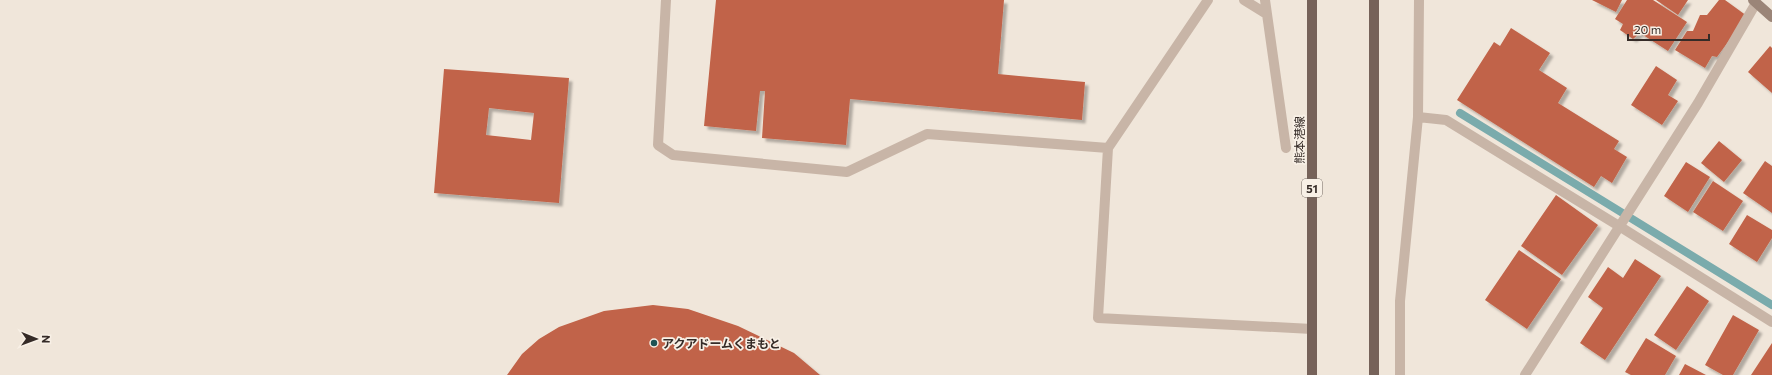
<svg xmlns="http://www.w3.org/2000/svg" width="1772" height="375" font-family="Commissioner,'Noto Sans JP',sans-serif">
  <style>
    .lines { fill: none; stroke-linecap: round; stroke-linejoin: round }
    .stream { stroke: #7aabac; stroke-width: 8 }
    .building { fill: #c16348; fill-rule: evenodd; filter: url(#shadow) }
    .minor { stroke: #c8b5a7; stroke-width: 10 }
    .secondary { stroke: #9b8578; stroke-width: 10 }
    .primary { stroke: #766259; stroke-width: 10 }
    .poi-dot { fill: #1e5254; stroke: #f8f0e6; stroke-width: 1.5 }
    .labels { text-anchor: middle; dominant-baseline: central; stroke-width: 3.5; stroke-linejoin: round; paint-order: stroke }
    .shield { fill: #f8f0e6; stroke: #706660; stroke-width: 1 }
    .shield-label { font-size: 11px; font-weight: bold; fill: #352b27 }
    .street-label { font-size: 12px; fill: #352b27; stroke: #f8f0e6 }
    .poi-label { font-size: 12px; font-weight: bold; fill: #352b27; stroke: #f8f0e6; text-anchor: start }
  </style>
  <defs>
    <filter id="shadow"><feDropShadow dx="3.5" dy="3.5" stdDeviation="1" flood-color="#0004"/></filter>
  </defs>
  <rect width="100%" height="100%" fill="#f0e6da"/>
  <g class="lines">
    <!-- stream -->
    <path class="stream" d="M 1460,113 L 1772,305"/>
  </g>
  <!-- building -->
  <path class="building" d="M 716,0 L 1004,0 L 998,74 L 1085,82 L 1082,120 L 850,99 L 846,145 L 762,138 L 765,91 L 760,91 L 756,131 L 704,126 Z
    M 1592,0 L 1622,0 L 1616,12 Z
    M 1627,0 L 1653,0 L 1687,22 L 1668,51 L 1640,33 L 1633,39 L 1620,30 L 1623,24 L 1615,19 Z
    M 1656,0 L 1688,0 L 1678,15 Z
    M 1719,0 L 1725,0 L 1747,16 L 1717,57 L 1712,56 L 1705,68 L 1675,50 L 1687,31 L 1693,31 L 1700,15 L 1707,15 Z
    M 1511,28 L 1550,53 L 1539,70 L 1567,88 L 1558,103 L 1619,141 L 1614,149 L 1627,157 L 1612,183 L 1601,176 L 1594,187 L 1457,100 L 1494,42 L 1500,46 Z
    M 1770,46 L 1772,48 L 1772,93 L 1748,72 Z
    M 1656,66 L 1677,80 L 1668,95 L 1678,101 L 1662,125 L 1631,105 Z
    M 444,69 L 569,78 L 559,203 L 434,193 ZM 489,108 L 534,113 L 531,140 L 486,135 Z
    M 1719,141 L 1742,160 L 1724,182 L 1701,163 Z
    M 1765,161 L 1772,166 L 1772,213 L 1743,193 Z
    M 1686,162 L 1710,177 L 1688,212 L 1664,196 Z
    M 1713,181 L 1743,201 L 1723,231 L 1693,212 Z
    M 1556,195 L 1598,225 L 1562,275 L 1521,246 Z
    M 1747,215 L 1772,230 L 1772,238 L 1757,262 L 1729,244 Z
    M 1519,250 L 1561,279 L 1527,329 L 1485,300 Z
    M 1635,259 L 1661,276 L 1605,360 L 1580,343 L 1603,308 L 1588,297 L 1608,267 L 1623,278 Z
    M 1687,286 L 1709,301 L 1676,350 L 1654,335 Z
    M 653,305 L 688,309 L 738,326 L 794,353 L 820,375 L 507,375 L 522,354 L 539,339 L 559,327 L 604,311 Z
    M 1733,315 L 1759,330 L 1733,375 L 1723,375 L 1705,365 Z
    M 1646,338 L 1676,356 L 1665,375 L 1631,375 L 1625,372 Z
    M 1772,343 L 1772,375 L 1751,375 Z
    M 1685,364 L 1706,375 L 1679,375 Z"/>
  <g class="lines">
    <!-- minor -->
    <path class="minor" d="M 666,0 L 658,145 L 673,155 L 847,172 L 927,134 L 1108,148
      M 1208,0 L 1108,148 L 1098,318 L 1312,329
      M 1244,0 L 1265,13
      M 1265,0 L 1286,148
      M 1418,117 L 1446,120 L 1619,226 L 1772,322
      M 1400,375 L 1400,301 L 1418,117 L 1419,0
      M 1525,375 L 1698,103 L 1756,3"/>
    <!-- secondary -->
    <path class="secondary" d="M 1753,0 L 1772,17"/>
    <!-- primary -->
    <path class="primary" d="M 1374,0 L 1374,375
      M 1312,375 L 1312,0"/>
  </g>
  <!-- markers -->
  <circle class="poi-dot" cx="654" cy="343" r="4"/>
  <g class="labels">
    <!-- shield labels -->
    <rect class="shield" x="1302" y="179" width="20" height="18" rx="3"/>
    <g class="shield-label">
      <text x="1312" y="188">51</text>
    </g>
    <!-- street labels -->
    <g class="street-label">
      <text transform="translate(1299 140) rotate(-90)">熊本港線</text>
    </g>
    <!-- poi labels -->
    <g class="poi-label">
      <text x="662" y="343">アクアドームくまもと</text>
    </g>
  </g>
  <!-- north arrow -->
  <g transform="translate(36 339) rotate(91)" stroke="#f8f0e6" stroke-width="3" paint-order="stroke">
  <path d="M0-3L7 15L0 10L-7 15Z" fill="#352b27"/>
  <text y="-6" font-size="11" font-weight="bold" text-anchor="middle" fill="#352b27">N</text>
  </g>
  <!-- scale -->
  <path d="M1628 34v6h81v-6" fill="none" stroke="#352b27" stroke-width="2"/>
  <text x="1634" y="34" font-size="12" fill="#352b27" stroke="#f8f0e6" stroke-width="3" paint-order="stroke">20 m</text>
</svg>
